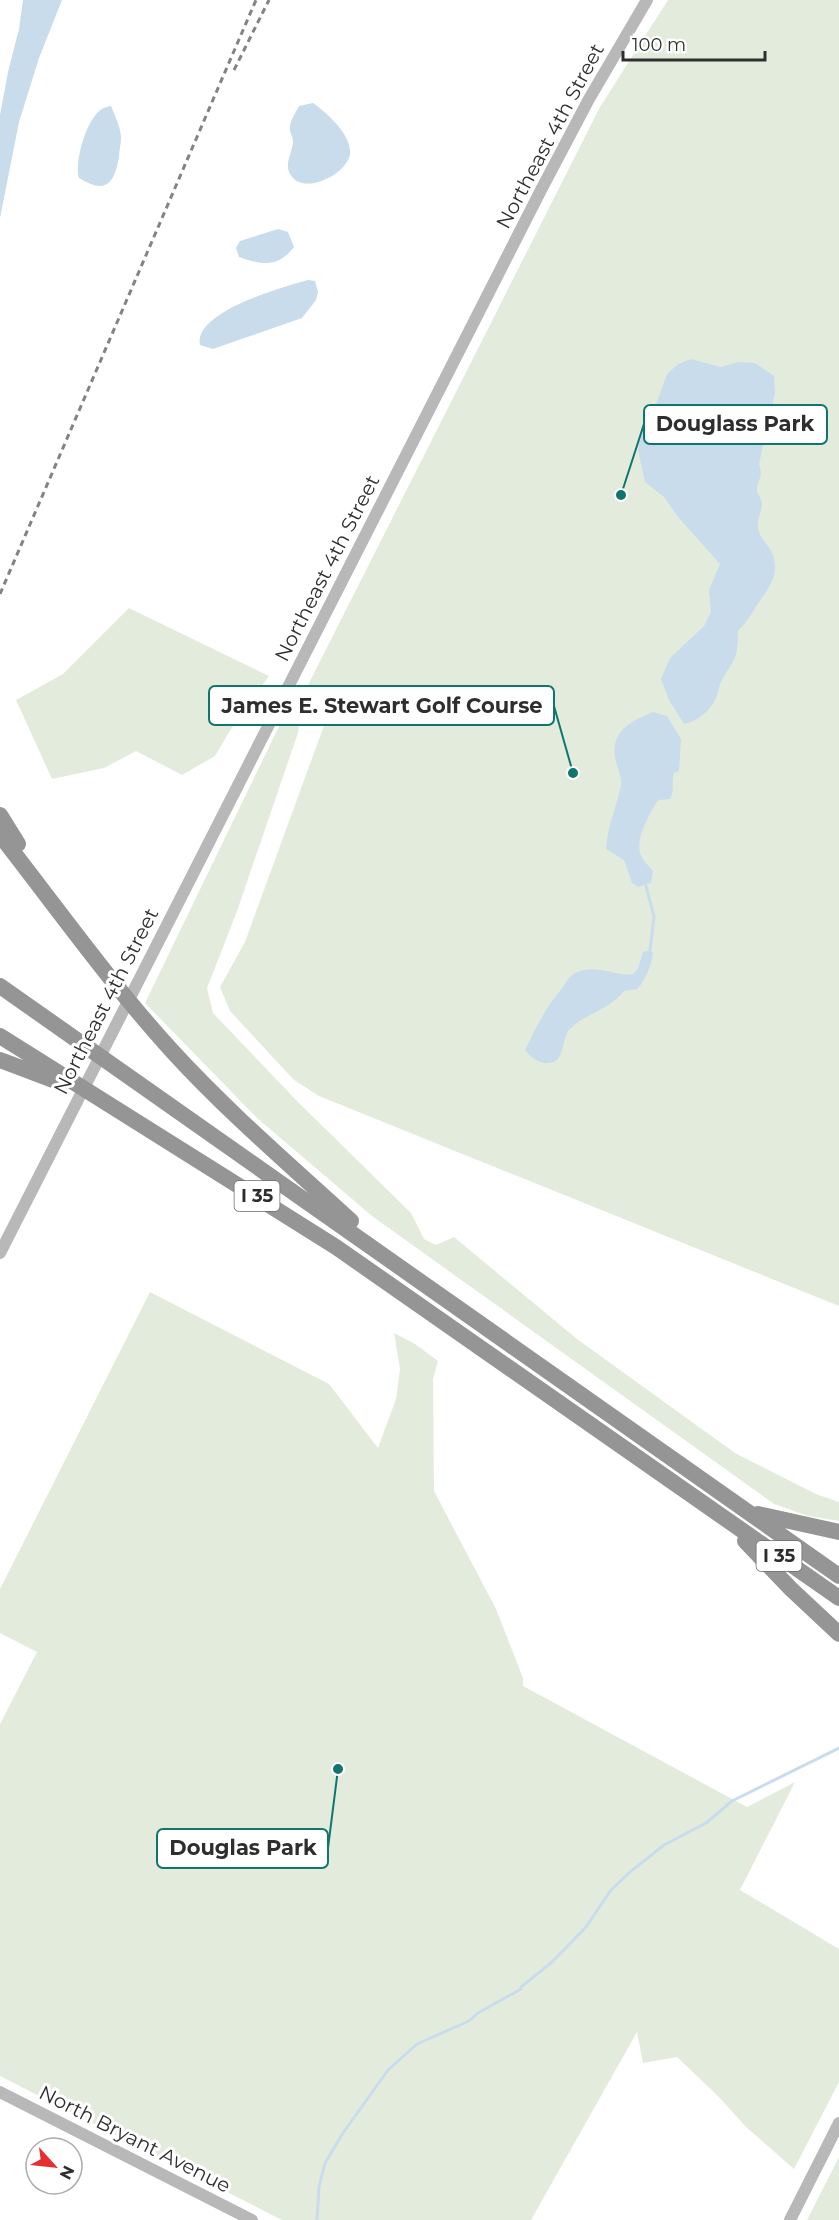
<svg xmlns="http://www.w3.org/2000/svg" width="839" height="2220" font-family="Montserrat,sans-serif">
  <style>
    .green { fill: #e3ecdc }
    .water { fill: #c8dcec }
    .lines { fill: none; stroke-linecap: round; stroke-linejoin: round }
    .stream { stroke: #c8dcec; stroke-width: 3 }
    .secondary { stroke: #b8b8b8; stroke-width: 12 }
    .highway { stroke: #959595; stroke-width: 16 }
    .rail { stroke: #838383; stroke-width: 3; stroke-dasharray: 6 4.5; stroke-linecap: butt }
    .labels { text-anchor: middle; dominant-baseline: central; stroke-width: 6; stroke-linejoin: round; paint-order: stroke }
    .shield { fill: #fff; stroke: #6d6d6d; stroke-width: 1.5 }
    .shield-label { font-size: 18px; font-weight: bold; fill: #2e2e2e }
    .street-label { font-size: 20px; fill: #2e2e2e; stroke: #fff }
    .leader { fill: none; stroke: #0f766e; stroke-width: 2 }
    .callout-dot { fill: #0f766e; stroke: #fff; stroke-width: 2 }
    .callout { fill: #fff; stroke: #0f766e; stroke-width: 2 }
    .callout-label { font-size: 21px; text-anchor: middle; font-weight: bold; fill: #2e2e2e }
  </style>
  <rect width="100%" height="100%" fill="#fff"/>
  <!-- green -->
  <path class="green" d="M 668,0 L 839,0 L 839,1306 L 319,1096 L 294,1080 L 230,1011 L 220,987 L 245,942 L 334,698 L 308,685 L 600,107 Z
    M 129,608 L 269,676 L 231,729 L 215,756 L 182,775 L 136,751 L 104,768 L 52,779 L 16,700 L 63,674 Z
    M 300,683 L 301,707 L 298,733 L 236,914 L 207,988 L 213,1013 L 298,1102 L 411,1213 L 424,1239 L 436,1245 L 454,1237 L 577,1339 L 735,1453 L 816,1494 L 839,1502 L 839,1521 L 808,1516 L 774,1504 L 372,1216 L 257,1118 L 145,1003 Z
    M 150,1292 L 329,1384 L 378,1448 L 396,1399 L 400,1369 L 394,1333 L 415,1344 L 438,1361 L 433,1379 L 434,1491 L 496,1609 L 523,1678 L 523,1686 L 747,1807 L 795,1782 L 740,1890 L 839,1949 L 839,2082 L 794,2169 L 746,2127 L 719,2097 L 677,2057 L 643,2063 L 637,2032 L 531,2220 L 282,2220 L 0,2076 L 0,1724 L 37,1652 L 0,1633 L 0,1589 Z
    M 839,2157 L 839,2220 L 807,2220 Z"/>
  <!-- water -->
  <path class="water" d="M 23,0 L 62,0 L 39,58 L 19,122 L 0,218 L 0,115 L 8,72 L 19,29 Z
    M 313,103 C 327,113 352,135 350,154 C 347,175 300,198 289,172 C 285,162 293,151 293,141 C 293,136 289,132 290,127 C 290,121 296,112 299,106 Z
    M 111,106 C 115,116 121,128 121,138 C 121,144 119,151 119,157 C 114,185 105,194 79,178 C 74,162 87,117 102,109 C 105,107 108,107 111,106 Z
    M 278,229 L 288,232 L 294,247 C 278,268 261,265 239,257 L 236,248 L 240,241 Z
    M 308,280 L 315,281 L 318,292 L 316,300 L 302,318 L 213,349 L 200,345 C 193,312 283,287 308,280 Z
    M 691,359 L 721,367 L 738,362 L 755,363 L 774,376 L 775,393 L 759,464 C 764,478 757,479 757,491 C 758,495 762,499 762,504 C 762,511 757,519 758,527 C 759,539 769,544 773,555 C 780,576 768,589 757,605 C 751,615 746,623 738,631 C 738,660 735,657 722,680 C 719,685 718,692 716,698 C 710,711 698,721 684,724 L 669,700 L 661,679 L 670,658 L 704,626 L 711,612 L 709,590 L 720,564 L 678,517 L 664,497 L 645,482 L 638,450 L 643,421 L 655,407 L 667,374 L 678,364 Z
    M 653,712 L 667,716 L 681,739 L 679,771 L 674,773 C 671,782 675,791 670,799 L 659,800 L 656,803 C 648,818 632,843 643,859 C 645,863 650,867 653,871 L 651,883 L 638,887 L 632,883 L 624,860 L 606,849 C 607,826 617,807 621,785 C 622,778 618,769 616,762 C 609,733 628,722 653,712 Z
    M 650,950 L 653,953 C 651,966 646,980 637,989 L 624,991 C 611,1009 586,1013 570,1029 C 563,1035 563,1060 554,1062 C 542,1066 532,1059 525,1050 C 536,1027 546,1007 563,987 C 565,984 568,978 571,976 C 590,959 624,980 634,973 C 640,969 640,959 643,952 Z"/>
  <g class="lines">
    <!-- stream -->
    <path class="stream" d="M 646,886 L 654,917 L 650,950
      M 317,2220 L 319,2187 L 325,2163 L 343,2133 L 388,2070 L 417,2044 L 469,2021 L 478,2013 L 521,1989 L 521,1987 L 552,1962 L 586,1927 L 611,1890 L 630,1872 L 664,1845 L 706,1823 L 732,1801 L 839,1748"/>
    <!-- secondary -->
    <path class="secondary" d="M 0,1253 L 541,190 L 589,99 L 647,0
      M 0,2092 L 252,2220
      M 790,2220 L 839,2123"/>
    <!-- highway -->
    <path class="highway" d="M 0,815 L 18,844
      M 0,835 C 57,908 111,984 173,1052 C 228,1112 291,1166 351,1221
      M 0,986 L 839,1576
      M 0,1036 L 336,1247 L 839,1598
      M 0,1060 L 61,1083
      M 758,1514 L 839,1532
      M 745,1541 L 791,1589 L 839,1634"/>
    <!-- rail -->
    <path class="rail" d="M 234,70 L 269,0
      M 0,594 L 256,0"/>
  </g>
  <g class="labels">
    <!-- shield labels -->
    <g class="shield">
      <rect x="234.5" y="1181" width="45" height="30" rx="4.5"/>
      <rect x="756.5" y="1541" width="45" height="30" rx="4.5"/>
    </g>
    <g class="shield-label">
      <text x="257" y="1196">I 35</text>
      <text x="779" y="1556">I 35</text>
    </g>
    <!-- street labels -->
    <g class="street-label">
      <text transform="translate(550 136) rotate(-62)">Northeast 4th Street</text>
      <text transform="translate(327 568) rotate(-63)">Northeast 4th Street</text>
      <text transform="translate(106 1001) rotate(-63)">Northeast 4th Street</text>
      <text transform="translate(135 2139) rotate(27)">North Bryant Avenue</text>
    </g>
  </g>
  <!-- callouts -->
  <path class="leader" d="M621 495L644 424M573 773L554 706M338 1769L328 1848"/>
  <g class="callout-dot">
    <circle cx="621" cy="495" r="6"/>
    <circle cx="573" cy="773" r="6"/>
    <circle cx="338" cy="1769" r="6"/>
  </g>
  <g class="callout">
    <rect x="644" y="405" width="183" height="39" rx="6"/>
    <rect x="209" y="686" width="345" height="39" rx="6"/>
    <rect x="157" y="1829" width="171" height="39" rx="6"/>
  </g>
  <g class="callout-label">
    <text x="735" y="431">Douglass Park</text>
    <text x="382" y="713">James E. Stewart Golf Course</text>
    <text x="243" y="1855">Douglas Park</text>
  </g>
  <!-- north arrow -->
  <g transform="translate(54 2166) rotate(117)"><circle r="28" fill="#ffffff" stroke="#ababab" stroke-width="1.5"/>
  <path d="M0-4.5L10 22L0 15L-10 22Z" fill="#e53033"/>
  <text y="-9" font-size="16" font-weight="bold" text-anchor="middle" fill="#2e2e2e">N</text>
  </g>
  <!-- scale -->
  <path d="M623 51v9h142v-9" fill="none" stroke="#2e2e2e" stroke-width="3"/>
  <text x="632" y="51" font-size="18" fill="#2e2e2e" stroke="#ffffff" stroke-width="4.5" paint-order="stroke">100 m</text>
</svg>
